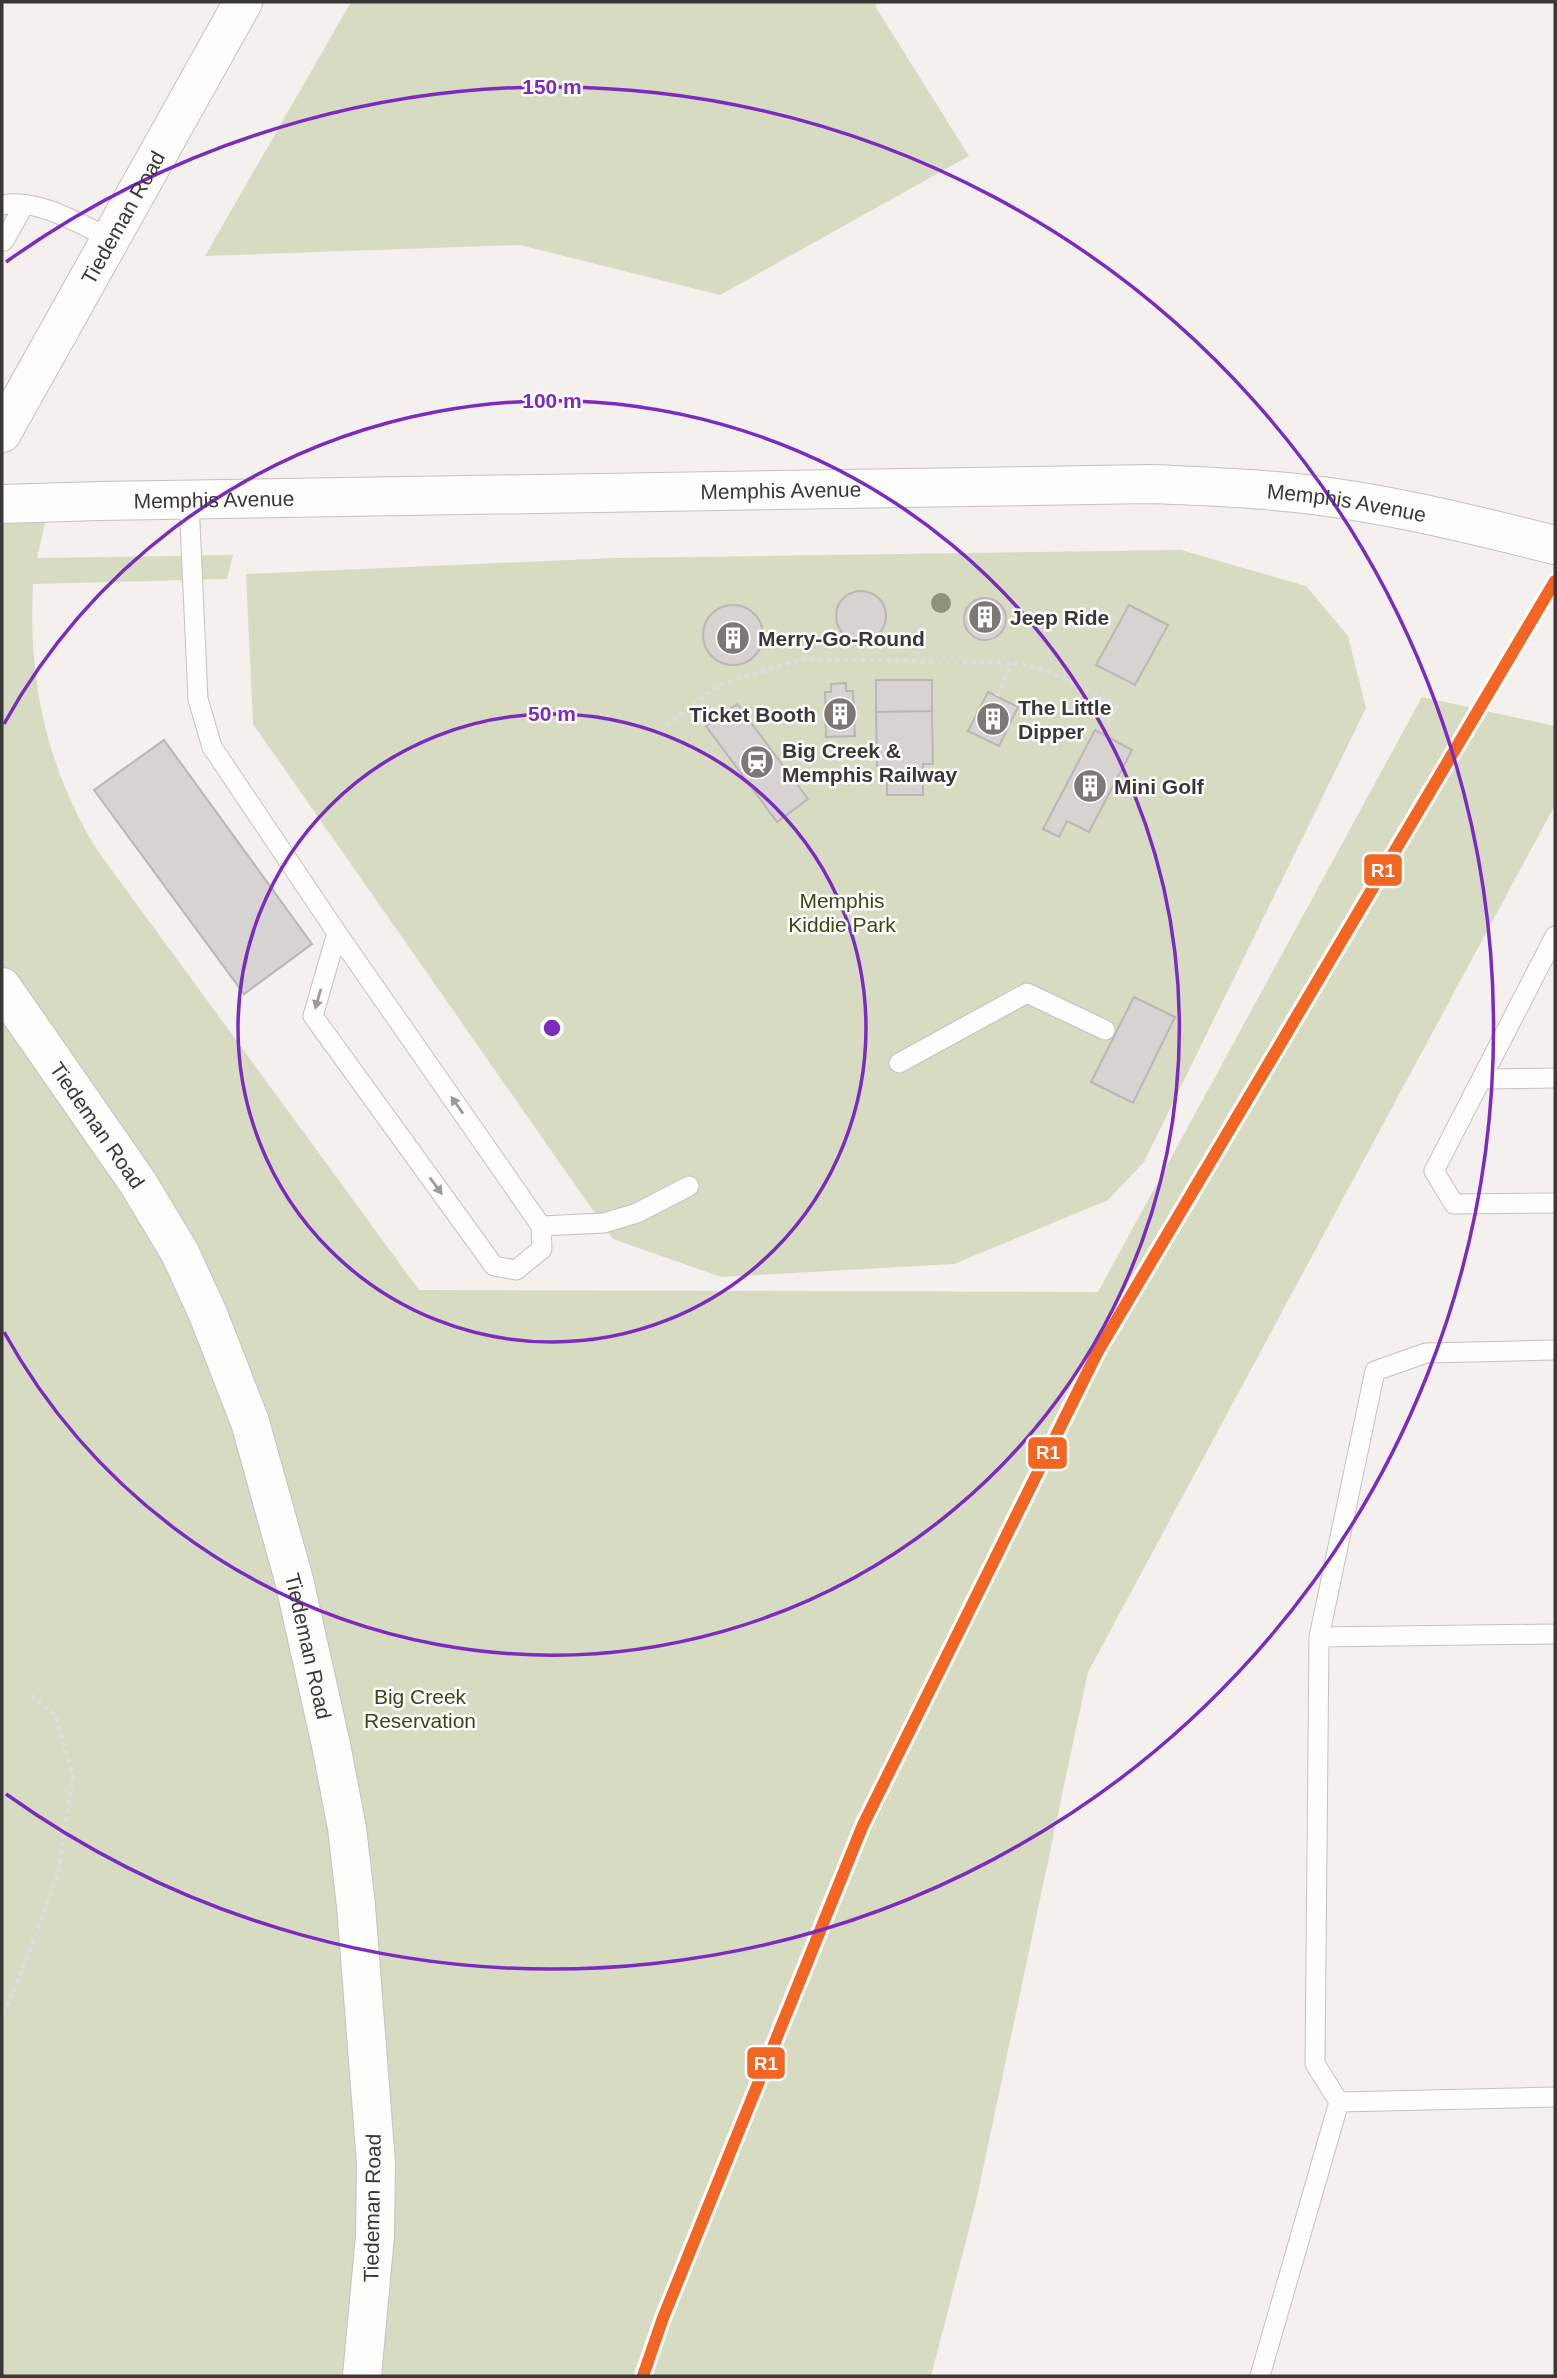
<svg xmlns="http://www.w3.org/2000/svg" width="1557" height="2378" font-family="Arial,sans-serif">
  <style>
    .green { fill: #d6dbc1 }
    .building { fill: #d6d3d1; stroke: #bab6b5; stroke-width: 2 }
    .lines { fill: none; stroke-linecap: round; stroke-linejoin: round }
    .service-casing { stroke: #c5c1c0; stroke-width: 21 }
    .minor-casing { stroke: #c5c1c0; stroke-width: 40 }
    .secondary-casing { stroke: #c5c1c0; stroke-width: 40 }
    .path { stroke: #dedcdb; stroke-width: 4.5; stroke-dasharray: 5 3.5; stroke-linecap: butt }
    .service { stroke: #fdfdfc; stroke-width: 19 }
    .minor { stroke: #fdfdfc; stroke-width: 38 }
    .secondary { stroke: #fdfdfc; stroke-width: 38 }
    .rail-1-casing { stroke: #fefefe; stroke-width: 18 }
    .rail-1 { stroke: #f26522; stroke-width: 12 }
    .tree { fill: #8e9276 }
    .oneway { fill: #9c9a99 }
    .ring { fill: none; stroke: #7b2cbf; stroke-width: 3.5 }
    .labels { text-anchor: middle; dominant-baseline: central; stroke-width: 5; stroke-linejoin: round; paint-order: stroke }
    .street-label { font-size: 21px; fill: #3b3736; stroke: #fefefe }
    .poi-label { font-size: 21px; font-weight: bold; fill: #3b3736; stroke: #fefefe; text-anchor: start }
    .park-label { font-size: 21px; fill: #3b4614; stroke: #fefefe }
    .centre { fill: #7b2cbf; stroke: #fefefe; stroke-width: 3.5 }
    .ring-label { font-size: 21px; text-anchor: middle; font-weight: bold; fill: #7b2cbf; stroke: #fefefe; stroke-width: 5; stroke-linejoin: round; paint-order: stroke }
    .line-badge { stroke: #fefefe; stroke-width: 2.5 }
    .badge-label { font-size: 19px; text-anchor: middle; font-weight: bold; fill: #fff }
  </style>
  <rect width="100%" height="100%" fill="#f4f0ee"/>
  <!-- green -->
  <path class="green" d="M 351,2 L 882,2 L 875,6 L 969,156 L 720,295 L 520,245 L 205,256 Z
    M 50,501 L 37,558 L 233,555 L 227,579 L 33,584 C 28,681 46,766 97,850 L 419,1290 L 1098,1292 L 1422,697 L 1555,726 L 1555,805 L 1088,1672 L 976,2202 L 931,2376 L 2,2376 L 2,502 Z
    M 1181,550 L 1306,586 L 1348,636 L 1366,708 L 1144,1162 L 1108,1200 L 954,1264 L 721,1277 L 613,1239 L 253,724 L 246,574 L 615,558 Z"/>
  <!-- building -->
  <path class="building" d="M836 616a25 25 0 1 1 50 0a25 25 0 1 1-50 0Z
    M964 619a21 21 0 1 1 42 0a21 21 0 1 1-42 0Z
    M703 635a30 30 0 1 1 60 0a30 30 0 1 1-60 0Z
    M 1129,605 L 1168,625 L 1135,685 L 1096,665 Z
    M 876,680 L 932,680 L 932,711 L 876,712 Z
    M 846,683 L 846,691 L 853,691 L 855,736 L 826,737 L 825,692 L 831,692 L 831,684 Z
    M 988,692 L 1018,707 L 999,746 L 968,731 Z
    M 737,704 L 808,799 L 777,822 L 706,726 Z
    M 932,711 L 933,764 L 923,764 L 923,795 L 887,795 L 887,766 L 877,766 L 876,712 Z
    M 1095,730 L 1132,750 L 1089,832 L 1067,821 L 1059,837 L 1043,829 Z
    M 164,740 L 312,944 L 244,994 L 94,790 Z
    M 1134,997 L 1175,1017 L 1133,1103 L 1091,1082 Z"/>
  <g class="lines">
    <!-- service casing -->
    <g class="service-casing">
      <path id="service" d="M 2,205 C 38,198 80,224 111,239
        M 4,241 L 24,205
        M 189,501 L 198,699 L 212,747 L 337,933 L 541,1226 L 542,1249 L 516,1270 L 494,1266 L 313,1016 L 337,933
        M 1555,936 L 1434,1171 L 1454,1204 L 1555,1203
        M 899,1063 L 1027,993 L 1105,1030
        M 1482,1079 L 1555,1078
        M 541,1226 L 604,1223 L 637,1213 L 689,1186
        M 1555,1634 L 1319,1637 L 1315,2064 L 1339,2102 L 1555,2097
        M 1319,1637 L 1375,1371 L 1426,1353 L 1555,1350
        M 1260,2376 L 1339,2102"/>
    </g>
    <!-- minor casing -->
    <g class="minor-casing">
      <g id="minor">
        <path id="s1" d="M 2,987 L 138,1183 L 180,1253 L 208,1314 L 250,1422 L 294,1580 L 331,1745 L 347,1828 L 356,1906 L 376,2163 L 375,2236 L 362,2376"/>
      </g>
    </g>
    <!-- secondary casing -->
    <g class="secondary-casing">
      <g id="secondary">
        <path id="s2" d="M 2,433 L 243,2"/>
        <path id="s3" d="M 2,504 L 99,501 L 1152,484 C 1193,486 1234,487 1275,491 C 1370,499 1463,522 1555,545"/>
      </g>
    </g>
    <!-- path -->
    <path class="path" d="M 997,696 L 1012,663
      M 666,726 L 719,685 L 803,659 L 1012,663 C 1051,668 1082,687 1117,705 L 1102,734
      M 2,2014 L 13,1994 L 58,1874 L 73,1775 L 55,1715 L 31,1695"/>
    <!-- service -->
    <use href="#service" class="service"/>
    <!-- minor -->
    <use href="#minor" class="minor"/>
    <!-- secondary -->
    <use href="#secondary" class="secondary"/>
    <!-- rail-1 casing -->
    <g class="rail-1-casing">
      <path id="rail-1" d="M 643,2376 L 663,2318 L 863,1825 L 1097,1353 L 1555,581"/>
    </g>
    <!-- rail-1 -->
    <use href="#rail-1" class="rail-1"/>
  </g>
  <!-- trees -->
  <circle class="tree" cx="941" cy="603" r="10"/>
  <!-- one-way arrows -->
  <defs><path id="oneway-solid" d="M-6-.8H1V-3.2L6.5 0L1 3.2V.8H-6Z" transform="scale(1.75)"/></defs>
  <g class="oneway">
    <use href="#oneway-solid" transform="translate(318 999) rotate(106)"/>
    <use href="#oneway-solid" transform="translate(457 1105) rotate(-125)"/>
    <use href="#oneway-solid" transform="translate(436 1186) rotate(54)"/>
  </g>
  <!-- distance rings -->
  <g class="ring">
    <circle cx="552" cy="1028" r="314"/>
    <path d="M4 724A627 627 0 1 1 4 1332"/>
    <path d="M6 262A941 941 0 1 1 6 1794"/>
  </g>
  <!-- icons -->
  <defs>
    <g id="building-disc" transform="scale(1.75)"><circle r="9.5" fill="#7c7876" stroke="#fefefe"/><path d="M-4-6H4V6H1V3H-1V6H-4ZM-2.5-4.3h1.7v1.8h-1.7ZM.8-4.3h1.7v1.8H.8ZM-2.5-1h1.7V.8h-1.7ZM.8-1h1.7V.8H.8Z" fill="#fff"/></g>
    <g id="station-disc" transform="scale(1.75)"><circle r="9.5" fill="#7c7876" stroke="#fefefe"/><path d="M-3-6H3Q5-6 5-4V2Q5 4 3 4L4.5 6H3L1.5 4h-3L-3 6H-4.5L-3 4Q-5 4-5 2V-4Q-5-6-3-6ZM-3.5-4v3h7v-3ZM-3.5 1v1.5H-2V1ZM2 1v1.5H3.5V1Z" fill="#fff"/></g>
  </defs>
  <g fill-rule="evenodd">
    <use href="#building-disc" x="985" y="617"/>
    <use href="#building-disc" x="733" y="638"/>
    <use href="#building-disc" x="840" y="714"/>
    <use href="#building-disc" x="993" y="719"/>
    <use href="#station-disc" x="757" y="762"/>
    <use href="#building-disc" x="1090" y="786"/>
  </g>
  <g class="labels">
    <!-- street labels -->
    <g class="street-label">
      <text stroke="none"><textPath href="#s2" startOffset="247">Tiedeman Road</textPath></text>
      <text stroke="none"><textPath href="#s3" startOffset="779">Memphis Avenue</textPath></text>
      <text stroke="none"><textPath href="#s3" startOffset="212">Memphis Avenue</textPath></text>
      <text stroke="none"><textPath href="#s3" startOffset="1346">Memphis Avenue</textPath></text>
      <text stroke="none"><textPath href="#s1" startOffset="168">Tiedeman Road</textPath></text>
      <text stroke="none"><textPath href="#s1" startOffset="735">Tiedeman Road</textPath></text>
      <text transform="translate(372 2208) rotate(-89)">Tiedeman Road</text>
    </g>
    <!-- poi labels -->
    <g class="poi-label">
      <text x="1010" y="617">Jeep Ride</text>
      <text x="758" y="638">Merry-Go-Round</text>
      <text x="1018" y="707">The Little<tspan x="1018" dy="24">Dipper</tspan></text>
      <text x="816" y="714" text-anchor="end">Ticket Booth</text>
      <text x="782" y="750">Big Creek &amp;<tspan x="782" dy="24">Memphis Railway</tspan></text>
      <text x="1114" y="786">Mini Golf</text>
    </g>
    <!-- park labels -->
    <g class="park-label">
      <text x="842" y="900">Memphis<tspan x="842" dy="24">Kiddie Park</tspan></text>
      <text x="420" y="1696">Big Creek<tspan x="420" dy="24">Reservation</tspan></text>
    </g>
  </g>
  <circle cx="552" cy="1028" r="10" class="centre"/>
  <g class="ring-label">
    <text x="552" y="94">150 m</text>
    <text x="552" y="408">100 m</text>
    <text x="552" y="721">50 m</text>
  </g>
  <g class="line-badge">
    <rect x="1363" y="853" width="40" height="34" rx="7" fill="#f26522"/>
    <rect x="1027" y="1436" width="41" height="34" rx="7" fill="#f26522"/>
    <rect x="746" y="2046" width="40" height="34" rx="7" fill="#f26522"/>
  </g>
  <g class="badge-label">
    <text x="1383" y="877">R1</text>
    <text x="1048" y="1459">R1</text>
    <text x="766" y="2070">R1</text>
  </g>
  <!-- border -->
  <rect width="1557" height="2378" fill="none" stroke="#3b3736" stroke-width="7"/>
</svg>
